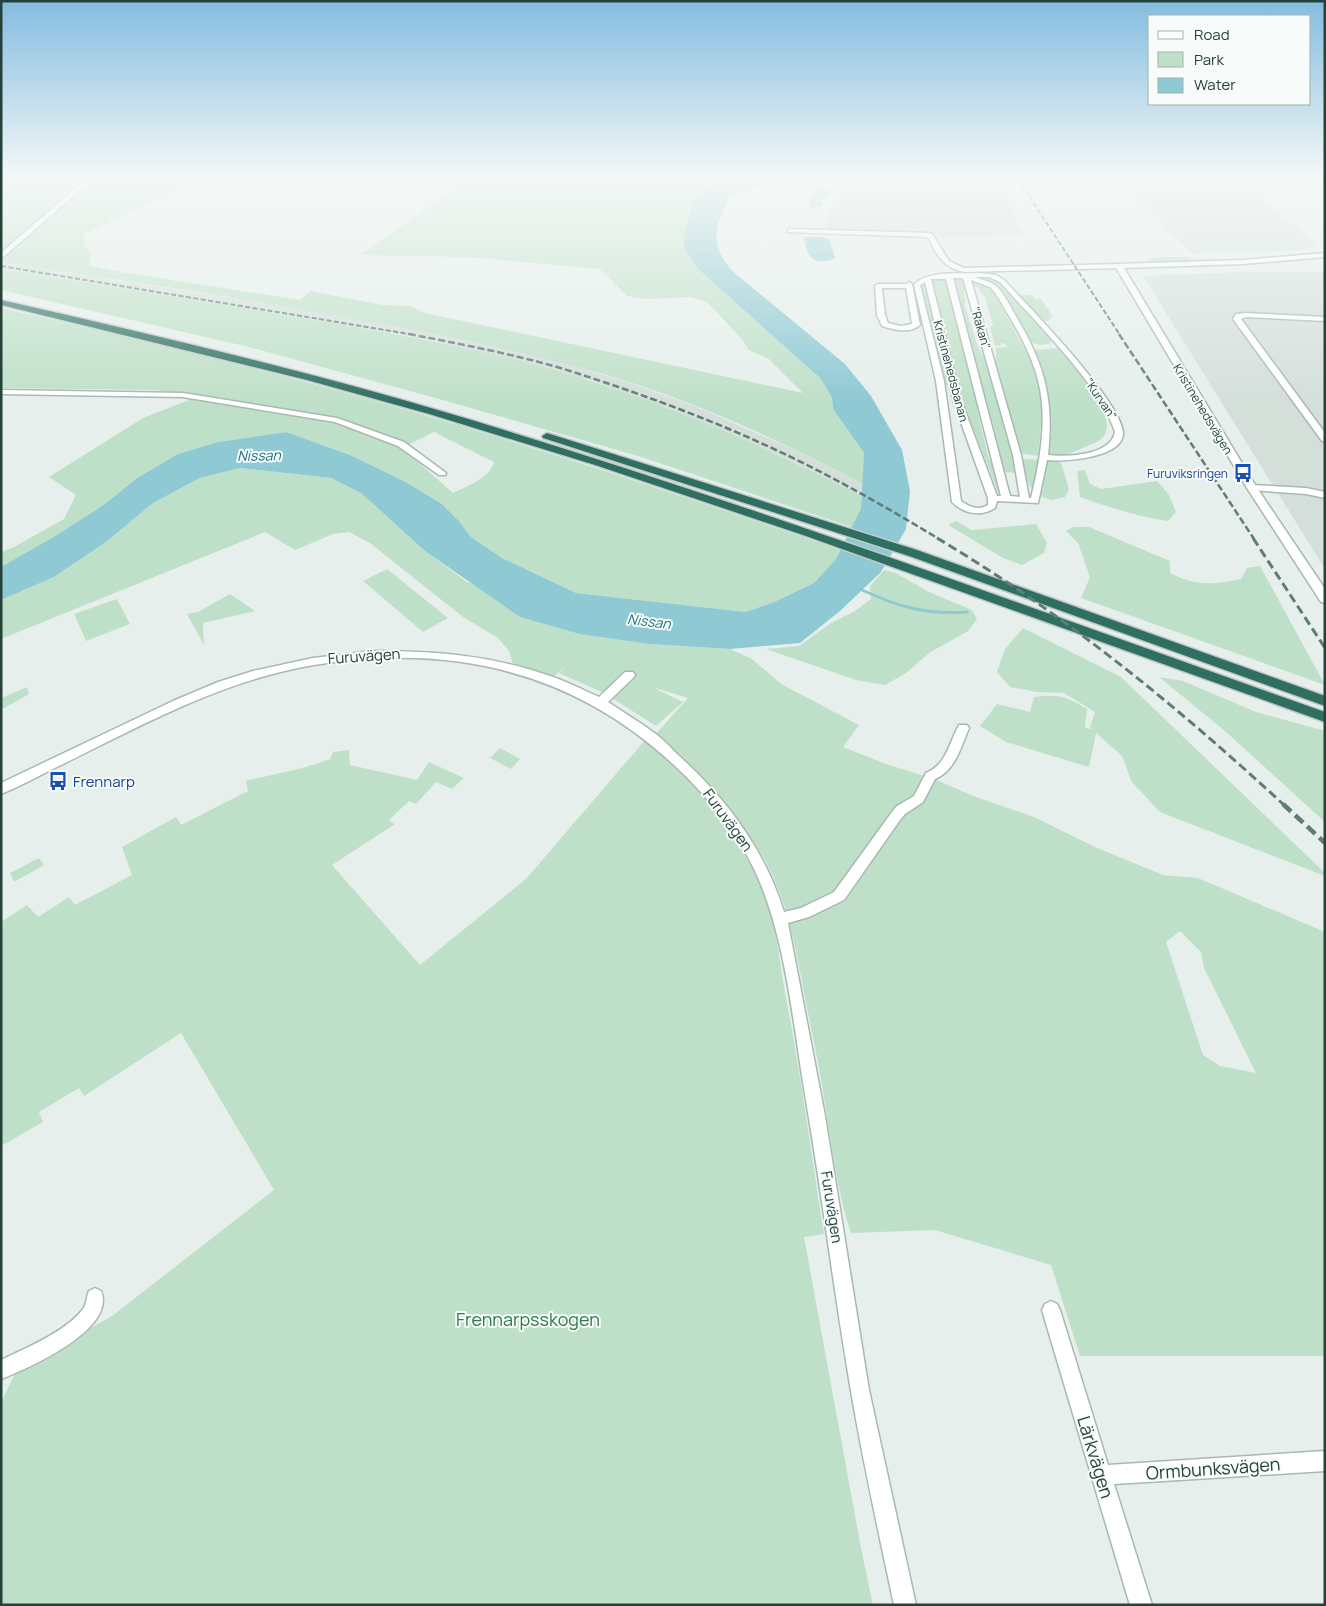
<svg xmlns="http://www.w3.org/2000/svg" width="1326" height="1606" font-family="Manrope,sans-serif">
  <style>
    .built { fill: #d4dfda }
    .green { fill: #bfe0c8; fill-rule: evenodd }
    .water { fill: #8ec9d4 }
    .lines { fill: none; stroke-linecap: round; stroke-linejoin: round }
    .stream { stroke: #8ec9d4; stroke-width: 3 }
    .minor-casing { stroke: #a8b8b2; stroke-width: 3 }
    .tertiary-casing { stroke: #a8b8b2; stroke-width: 3 }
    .motorway-casing { stroke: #c2cac8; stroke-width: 3 }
    .minor { fill: #fff; fill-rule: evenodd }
    .tertiary { fill: #fff; fill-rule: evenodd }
    .motorway { fill: #2f6f62; fill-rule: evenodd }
    .rail-far3 { stroke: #5f7d75; stroke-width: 2; stroke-dasharray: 5 2.5; stroke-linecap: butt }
    .rail-far2 { stroke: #5f7d75; stroke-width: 2.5; stroke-dasharray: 7 3; stroke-linecap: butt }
    .rail-far1 { stroke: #5f7d75; stroke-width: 3; stroke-dasharray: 9 4.5; stroke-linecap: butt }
    .rail { stroke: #5f7d75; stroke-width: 4.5; stroke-dasharray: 11 5.5; stroke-linecap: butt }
    .labels { text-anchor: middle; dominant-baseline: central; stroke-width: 4; stroke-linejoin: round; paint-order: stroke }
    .far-street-label { font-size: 12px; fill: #24423a; stroke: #f7fbf9 }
    .far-transit-label { font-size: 12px; fill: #164399; stroke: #f7fbf9; text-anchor: end }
    .far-water-label { font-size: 14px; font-style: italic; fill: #1c6f80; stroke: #f7fbf9 }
    .street-label { font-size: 15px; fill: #24423a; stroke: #f7fbf9 }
    .transit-label { font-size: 15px; fill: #164399; stroke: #f7fbf9; text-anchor: start }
    .near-park-label { font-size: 18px; fill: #2d7a4b; stroke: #f7fbf9 }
    .near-street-label { font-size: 18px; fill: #24423a; stroke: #f7fbf9 }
  </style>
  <rect width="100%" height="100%" fill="#e6efeb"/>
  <!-- built -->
  <path class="built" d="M 857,178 L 994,178 L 1026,236 L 941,237 L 939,234 L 825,231 L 831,207 L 842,187 L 860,187 Z
    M 1118,178 L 1209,178 L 1216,188 L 1250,188 L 1318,246 L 1296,251 L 1220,251 L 1192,254 Z
    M 1,262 L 294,308 L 402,327 L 491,345 L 554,360 L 633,384 L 702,409 L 797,451 L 863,484 L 862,496 L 789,460 L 671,409 L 592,381 L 541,367 L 436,341 L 273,312 L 1,269 Z
    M 1240,272 L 1325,272 L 1325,569 L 1143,276 Z"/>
  <!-- green -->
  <path class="green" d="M 1,178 L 204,178 L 192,182 L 83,235 L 85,247 L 91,253 L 90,265 L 114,271 L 300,300 L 311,291 L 382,305 L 410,306 L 425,313 L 803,393 L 769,359 L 749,350 L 741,338 L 707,302 L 691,297 L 646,299 L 627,296 L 600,269 L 468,257 L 360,255 L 471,178 L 726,178 L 709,186 L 695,197 L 693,210 L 686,226 L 698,269 L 821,379 L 832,398 L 833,409 L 864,453 L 863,484 C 789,445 712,409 632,383 C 536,352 438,334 339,316 C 227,296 114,279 1,262 Z
    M 1156,257 L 1188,257 L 1196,260 L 1193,262 L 1144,263 L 1150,259 Z
    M 1,269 C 114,287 226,304 339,324 C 424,339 510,355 593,382 C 686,411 774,452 862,496 L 861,508 L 852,527 L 638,456 L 432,397 L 249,347 L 1,290 Z
    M 955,277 L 966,281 L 964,294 L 966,302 L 964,303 L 978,347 L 989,366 L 1018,471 L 1016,473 L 1004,472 L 993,424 L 976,369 Z
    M 980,277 L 992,278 L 1000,281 L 1051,340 L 1050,344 L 1040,345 L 1029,342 C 1021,327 1015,309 1005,296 C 999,287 985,285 980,277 Z
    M 933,279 L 947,279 L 976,390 L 977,409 L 988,456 L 996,474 L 1000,491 L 999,494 L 955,382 L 931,280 Z
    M 975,281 L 993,291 L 1037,372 L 1043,404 L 1038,456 L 1020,453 L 996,371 L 996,348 L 1008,347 L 1005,344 L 1000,343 L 1001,346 L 995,345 L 990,327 L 993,325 L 985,297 L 972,282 Z
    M 925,282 L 950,386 L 944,385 L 921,287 L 920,285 Z
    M 1019,295 L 1033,295 L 1036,299 L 1041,299 L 1052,315 L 1051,319 L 1047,321 L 1039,320 L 1018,296 Z
    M 1,308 C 138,339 275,372 410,411 C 554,453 698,501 840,550 L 836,559 L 814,583 L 774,602 L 746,612 L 576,593 L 502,558 L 471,537 L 458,520 L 442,504 L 404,481 L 350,455 L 286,432 L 218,442 L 178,454 L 137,478 L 105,504 L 57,535 L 1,567 L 1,552 L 14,547 L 64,519 L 76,495 L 49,477 L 143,418 L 189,400 L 157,390 L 1,388 ZM 434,432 L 494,462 C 490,478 467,486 453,493 L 402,448 Z
    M 1058,348 C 1072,363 1116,410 1105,434 C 1102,441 1090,445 1083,448 C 1072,452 1058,460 1046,454 C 1050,410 1053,392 1032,350 Z
    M 1026,459 L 1039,460 L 1036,488 L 1030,487 L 1021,461 Z
    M 1045,460 L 1056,461 L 1061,463 L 1069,489 L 1065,497 L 1052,500 L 1040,496 L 1043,489 Z
    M 240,468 L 331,478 L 361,493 L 425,551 L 467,582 L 650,644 L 730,649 L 752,659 L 781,684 L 859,725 L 843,747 L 886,764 L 937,780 L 973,796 L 1034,817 L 1095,847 L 1163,875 L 1198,878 L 1325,932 L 1325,1356 L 1080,1356 L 1051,1265 L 935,1230 L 851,1233 C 837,1191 832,1147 825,1104 C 820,1070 813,1037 806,1003 C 797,956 789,905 766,862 C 737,810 701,772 656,734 L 688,698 L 652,687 L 683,702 L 656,726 L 604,693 L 559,673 L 567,665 L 554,676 L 513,664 L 509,651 L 498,638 L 463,617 L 370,543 L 349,532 L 333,534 L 295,550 L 265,532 L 1,639 L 1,600 L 54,577 L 106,542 L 153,503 L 200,478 ZM 1180,931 L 1201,952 L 1204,968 L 1256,1073 L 1220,1066 L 1203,1055 L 1166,942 Z
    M 1085,470 L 1090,484 L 1101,489 L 1157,481 L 1169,495 L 1176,512 L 1168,521 C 1138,517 1109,507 1080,497 L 1077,471 Z
    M 956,521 L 972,530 L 1036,524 L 1047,543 L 1044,553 L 1022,565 L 1003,558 L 948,525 Z
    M 1073,527 L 1089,527 L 1170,561 L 1170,573 C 1195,586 1214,585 1241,579 L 1247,568 L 1260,566 L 1325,685 L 1081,598 L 1090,577 L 1078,543 L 1066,531 Z
    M 387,569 L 448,618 L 423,632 L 363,581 Z
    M 884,570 L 896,573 L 929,592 L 972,610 L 977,619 L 968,631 L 929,653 L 906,673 L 885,685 L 856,680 L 766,649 L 799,646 L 831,623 L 855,611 L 871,599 L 870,586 Z
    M 230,594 L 255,611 L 203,623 L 204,645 L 187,614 L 198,612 Z
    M 117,599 L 130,624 L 86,641 L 74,614 Z
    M 1023,628 L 1121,677 L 1325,873 L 1325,876 L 1160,812 L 1132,782 L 1122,756 L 1096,733 L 1089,767 L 1006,742 L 980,726 L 997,704 L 1030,712 L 1034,697 C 1060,694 1065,696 1087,709 L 1085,728 L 1092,729 L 1090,727 L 1095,712 L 1064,693 L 1037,692 L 1010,687 L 997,672 L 1005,649 Z
    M 1159,677 L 1183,681 L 1256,712 L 1325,731 L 1325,822 L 1225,731 Z
    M 27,687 L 29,694 L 1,710 L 1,698 Z
    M 646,739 C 699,783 744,840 768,905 C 776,927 780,963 784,987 C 800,1069 811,1152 824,1234 L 804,1237 L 861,1548 L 873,1605 L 1,1605 L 1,1403 L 17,1369 L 112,1316 L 274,1190 L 181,1033 L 84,1096 L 79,1088 L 39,1112 L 43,1122 L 1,1146 L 1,922 L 27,905 L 38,917 L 69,897 L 75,905 L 132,875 L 122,847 L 176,817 L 181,825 L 248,791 L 246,781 C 274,774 305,769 330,759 L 333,752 L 349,750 L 350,765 L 417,780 L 429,762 L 464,778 L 452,789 L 436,782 L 416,804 L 409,801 L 389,820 L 395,824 L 332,865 L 420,965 L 526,879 Z
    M 500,748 L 520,759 L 511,769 L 490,758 Z
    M 39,858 L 44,865 L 14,882 L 10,873 Z"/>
  <!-- water -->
  <path class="water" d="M 726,178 L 781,178 L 729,197 C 715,228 709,241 731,270 L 845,364 L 871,396 L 902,450 L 910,491 L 906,529 L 881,572 L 840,611 L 800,643 L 730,649 L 650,644 L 580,634 L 520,617 L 425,551 L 361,493 L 331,478 L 240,468 L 200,478 L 153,503 L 106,542 L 54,577 L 1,600 L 1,567 L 57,535 L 105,504 L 137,478 L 178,454 L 218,442 L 286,432 L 350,455 L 404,481 L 442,504 L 458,520 L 471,537 L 502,558 L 576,593 L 746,612 L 774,602 L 814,583 L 836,559 L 861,508 L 864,453 L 833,409 L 832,398 L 821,379 L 698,269 C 694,262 688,255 685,248 C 680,236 693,211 695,197 L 709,186 Z
    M 817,187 L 827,189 L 829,193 L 821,200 L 822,206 L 814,208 L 808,207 L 810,197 L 816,194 L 814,189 Z
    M 807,237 L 820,237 L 829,239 L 835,257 L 834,259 C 813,266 807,257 804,239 Z"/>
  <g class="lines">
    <!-- stream -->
    <path class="stream" d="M 862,590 C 899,607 926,615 967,612"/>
    <!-- minor casing -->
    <g class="minor-casing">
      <path id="minor" d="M 789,229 L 930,233 L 933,235 L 949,261 L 964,268 L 1119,264 L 1122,266 L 1119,268 L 964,272 C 944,268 936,255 928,237 L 787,232 Z
        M 980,273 L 996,275 L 1004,280 C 1029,307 1120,400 1123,432 C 1125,458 1064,462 1047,460 L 1038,503 L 997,501 L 995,508 C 981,517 964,514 952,502 L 936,381 L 914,285 C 926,270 960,274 980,273 ZM 975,277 L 989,277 L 1000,282 C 1034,321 1100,384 1115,432 C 1111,456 1066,457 1048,455 C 1054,399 1045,366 1017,318 C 1011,308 1005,294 996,286 C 990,281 981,280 975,277 ZM 953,278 L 963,278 L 1013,455 L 1020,497 L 1010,496 ZM 931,279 L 946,279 L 1001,496 L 997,496 L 961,400 ZM 971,280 L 990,287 L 996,294 C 1012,321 1030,349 1038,380 C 1048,418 1040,461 1031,498 L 1029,498 L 1021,455 ZM 925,282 L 953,400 L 988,498 L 988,505 C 978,511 970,507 961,501 L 944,381 L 920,285 Z
        M 909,282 L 912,284 L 920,325 C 909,334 895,330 882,326 L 877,315 L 875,286 L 878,284 L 906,284 ZM 882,288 L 906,288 L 912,324 L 901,326 L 888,323 L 885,315 Z
        M 1246,313 L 1325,317 L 1325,321 L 1246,317 L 1241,319 L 1325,433 L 1325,441 L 1322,441 L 1233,319 L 1236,314 Z
        M 1,390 L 183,393 L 337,418 L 404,442 L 446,473 L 445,475 L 439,475 L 398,446 L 335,422 L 183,397 L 1,394 Z
        M 1252,485 L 1306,488 L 1325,492 L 1325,498 L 1306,494 L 1249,490 L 1249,486 Z
        M 373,651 C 435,651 490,655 550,676 C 566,681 583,690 599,697 L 625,672 L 633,672 L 635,675 L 633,678 L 608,702 C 623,712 638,721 653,732 C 662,738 670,747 678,755 C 726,798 765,850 784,912 L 801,908 L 834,892 L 892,812 L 897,806 L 914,796 L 926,773 C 947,764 949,743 959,725 L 967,725 L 969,728 C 961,747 955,771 935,779 L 923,802 L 905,814 L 900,820 L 844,900 L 809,917 L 788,923 L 825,1116 L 869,1390 L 916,1605 L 894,1605 C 879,1534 863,1462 851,1391 C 834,1292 822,1193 805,1095 C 793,1023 785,931 753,867 C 734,828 705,794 674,765 C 572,670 450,643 314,665 C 223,680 142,725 59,766 C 40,775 21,786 1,794 L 1,783 L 173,701 L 218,682 L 253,671 L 313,658 Z
        M 95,1288 L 101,1291 C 117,1329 29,1368 1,1379 L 1,1360 C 26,1348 67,1331 83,1309 C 87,1304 86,1297 89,1291 Z
        M 1051,1301 L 1057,1304 L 1060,1310 L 1108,1465 L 1325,1451 L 1325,1471 L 1114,1484 L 1152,1605 L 1130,1605 L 1042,1310 L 1045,1304 Z"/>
    </g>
    <!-- tertiary casing -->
    <g class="tertiary-casing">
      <path id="tertiary" d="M 87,178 L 94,178 L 1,259 L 1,253 Z
        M 1325,253 L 1325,257 L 1243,264 L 1124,268 L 1257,488 L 1325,589 L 1325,603 L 1321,602 L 1247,488 L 1115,266 L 1119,264 L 1243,260 Z"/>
    </g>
    <!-- motorway casing -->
    <g class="motorway-casing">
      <path id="motorway" d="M 1,300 C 169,338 336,378 501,429 C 778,514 1051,615 1325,712 L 1325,722 L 803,535 L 595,465 L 429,414 L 307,380 L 1,305 Z
        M 547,433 L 917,550 L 1325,696 L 1325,706 L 909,556 L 543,438 L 542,436 Z"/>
    </g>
    <!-- minor -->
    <use href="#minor" class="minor"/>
    <!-- tertiary -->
    <use href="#tertiary" class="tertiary"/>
    <!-- motorway -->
    <use href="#motorway" class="motorway"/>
    <!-- rail-far3 -->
    <path class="rail-far3" d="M 1017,178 L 1120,335
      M 1,266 L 415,335"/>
    <!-- rail-far2 -->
    <path class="rail-far2" d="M 409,334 C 460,344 513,354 564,369 C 636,392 708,418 776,450 C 832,476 886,507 939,539
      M 1119,334 L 1254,539"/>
    <!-- rail-far1 -->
    <path class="rail-far1" d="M 937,538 C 1063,613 1177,706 1284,805
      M 1253,538 L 1325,648"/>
    <!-- rail -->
    <path class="rail" d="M 1283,804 L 1325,843"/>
  </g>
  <!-- sky -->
  <linearGradient id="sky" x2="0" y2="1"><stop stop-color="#84bce0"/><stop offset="0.44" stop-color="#f4f8f6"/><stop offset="1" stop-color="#f4f8f6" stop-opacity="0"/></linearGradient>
  <rect width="1326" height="403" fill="url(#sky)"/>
  <!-- icons -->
  <defs>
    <g id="bus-bare" transform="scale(1.5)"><path d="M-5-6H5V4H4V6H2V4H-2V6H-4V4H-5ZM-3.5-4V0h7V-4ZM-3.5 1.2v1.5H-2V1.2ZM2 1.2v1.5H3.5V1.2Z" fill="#1a4fb4" stroke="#f7fbf9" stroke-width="2.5" paint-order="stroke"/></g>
  </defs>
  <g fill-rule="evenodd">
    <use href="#bus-bare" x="1243" y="473"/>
    <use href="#bus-bare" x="58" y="781"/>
  </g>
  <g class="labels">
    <!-- far-street labels -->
    <g class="far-street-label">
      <text transform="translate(981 328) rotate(74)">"Rakan"</text>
      <text transform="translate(951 371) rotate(75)">Kristinehedsbanan</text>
      <text transform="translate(1101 399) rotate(56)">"Kurvan"</text>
      <text transform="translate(1203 409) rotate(59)">Kristinehedsvägen</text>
    </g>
    <!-- far-transit labels -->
    <g class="far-transit-label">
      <text x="1228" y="473">Furuviksringen</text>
    </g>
    <!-- far-water labels -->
    <g class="far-water-label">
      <text transform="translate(259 455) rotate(-1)">Nissan</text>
      <text transform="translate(649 621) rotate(7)">Nissan</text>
    </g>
    <!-- street labels -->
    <g class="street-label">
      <text transform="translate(364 656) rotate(-4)">Furuvägen</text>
      <text transform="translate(728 820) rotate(54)">Furuvägen</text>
      <text transform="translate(832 1207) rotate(81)">Furuvägen</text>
    </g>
    <!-- transit labels -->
    <g class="transit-label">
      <text x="73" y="781">Frennarp</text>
    </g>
    <!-- near-park labels -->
    <g class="near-park-label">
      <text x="528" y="1319">Frennarpsskogen</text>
    </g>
    <!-- near-street labels -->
    <g class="near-street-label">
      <text transform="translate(1096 1457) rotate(73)">Lärkvägen</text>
      <text transform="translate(1213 1468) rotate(-4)">Ormbunksvägen</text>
    </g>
  </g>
  <!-- border -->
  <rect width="1326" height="1606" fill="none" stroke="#24423a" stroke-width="5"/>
  <!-- legend -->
  <rect x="1148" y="15" width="162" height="90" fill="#f7fbf9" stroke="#a3b1ad"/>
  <rect x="1158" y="31" width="25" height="8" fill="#ffffff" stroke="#a3b1ad"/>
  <text x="1194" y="40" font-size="15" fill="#24423a">Road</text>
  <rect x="1158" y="52" width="25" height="15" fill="#bfe0c8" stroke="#a3b1ad"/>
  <text x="1194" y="65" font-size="15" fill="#24423a">Park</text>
  <rect x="1158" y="78" width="25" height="15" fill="#8ec9d4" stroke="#a3b1ad"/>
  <text x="1194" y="90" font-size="15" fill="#24423a">Water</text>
</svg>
